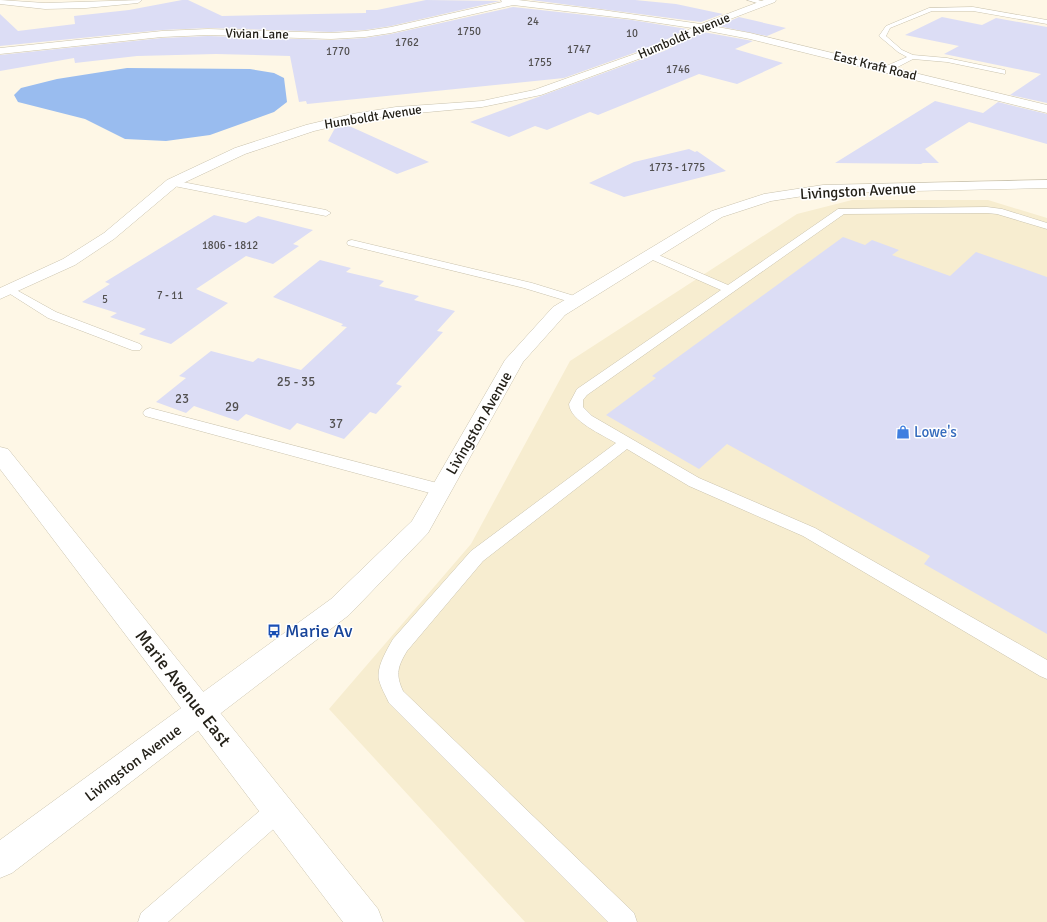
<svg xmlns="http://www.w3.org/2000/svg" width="1047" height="922" font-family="Signika,sans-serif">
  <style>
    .built { fill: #f7edd0 }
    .water { fill: #99bcef }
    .building { fill: #dcddf5 }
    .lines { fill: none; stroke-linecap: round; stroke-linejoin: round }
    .service-casing { stroke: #cac3ae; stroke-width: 1 }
    .minor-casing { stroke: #cac3ae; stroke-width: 1 }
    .tertiary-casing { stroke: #cac3ae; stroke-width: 1 }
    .service { fill: #fff; fill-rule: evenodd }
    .minor { fill: #fff; fill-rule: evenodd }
    .tertiary { fill: #fff; fill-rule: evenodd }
    .labels { text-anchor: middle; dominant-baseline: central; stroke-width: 3; stroke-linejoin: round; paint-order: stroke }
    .far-number-label { font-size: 11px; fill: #525050 }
    .far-street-label { font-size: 13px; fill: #242119; stroke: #fff }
    .number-label { font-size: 13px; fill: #525050 }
    .street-label { font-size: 15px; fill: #242119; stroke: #fff }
    .shop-label { font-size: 15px; fill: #366cbe; stroke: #fff; text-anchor: start }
    .near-transit-label { font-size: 18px; fill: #164399; stroke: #fff; text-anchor: start }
    .near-street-label { font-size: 18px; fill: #242119; stroke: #fff }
  </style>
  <rect width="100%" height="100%" fill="#fef7e6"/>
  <!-- built -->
  <path class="built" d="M 852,200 L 988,200 L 1047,218 L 1047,922 L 525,922 L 329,709 L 471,544 L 570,361 L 797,214 Z"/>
  <!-- water -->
  <path class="water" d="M 127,68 L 250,69 L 274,73 L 284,78 L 287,102 L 274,112 L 210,135 L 166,141 L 125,139 L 85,119 L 18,102 L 14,95 L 21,88 L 57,79 Z"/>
  <!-- building -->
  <path class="building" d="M 182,0 L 188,0 L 222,16 L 366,13 L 366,10 L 377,10 L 426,0 L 500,1 L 391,26 L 365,30 L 331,32 L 208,28 L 162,30 L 0,46 L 0,14 L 18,31 L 75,24 L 74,16 L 129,10 Z
    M 531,0 L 635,0 L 676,4 L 723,14 L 701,22 Z
    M 513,7 L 632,20 L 687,29 L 656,45 L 564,78 L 307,104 L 306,101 L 299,102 L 290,56 L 216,54 L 137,56 L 75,63 L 74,58 L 0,71 L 0,55 L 162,38 L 208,36 L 331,40 L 365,38 L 391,34 Z
    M 739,17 L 786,28 L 767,36 L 718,26 Z
    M 942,17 L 982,25 L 996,18 L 1047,27 L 1047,103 L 1010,95 L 1041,74 L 944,54 L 959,46 L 905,35 Z
    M 703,32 L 753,41 L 735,49 L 783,63 L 737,84 L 699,74 L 598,115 L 590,112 L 547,130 L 535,126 L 509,137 L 470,122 L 664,51 Z
    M 935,101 L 983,113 L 998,102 L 1047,114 L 1047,144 L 969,122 L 925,149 L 939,163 L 921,163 L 923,164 L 835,163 Z
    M 347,125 L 429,162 L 397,174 L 328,141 L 335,128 Z
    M 689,149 L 695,152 L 697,151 L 726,171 L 624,197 L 589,183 L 634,162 Z
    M 214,215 L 246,223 L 258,216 L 313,230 L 293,244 L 299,246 L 273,264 L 246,256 L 196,289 L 228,303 L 171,344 L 139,334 L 146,329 L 110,317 L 117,313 L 82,302 L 110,284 L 105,282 Z
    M 843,237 L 865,245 L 872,240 L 899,250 L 892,255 L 950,276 L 976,252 L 1047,277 L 1047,634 L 924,564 L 930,556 L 727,444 L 699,469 L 606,415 L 656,378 L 652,376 Z
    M 320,260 L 351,268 L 346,272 L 384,281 L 379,286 L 419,296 L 414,300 L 455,311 L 437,331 L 443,332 L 396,384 L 402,386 L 376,414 L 370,412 L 344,439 L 297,423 L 290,430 L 246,414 L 238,421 L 194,406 L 186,413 L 156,402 L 186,378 L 179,376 L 211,351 L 253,362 L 258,358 L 301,370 L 347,327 L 341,326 L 343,324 L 273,297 Z"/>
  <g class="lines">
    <!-- service casing -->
    <g class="service-casing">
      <path id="service" d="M 747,0 L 758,0 L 767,3 L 764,5 Z
        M 973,7 L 1047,20 L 1047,24 L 973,11 L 932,11 L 890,28 L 886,36 L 902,50 L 913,55 L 947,58 L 1005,70 L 1005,74 L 947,62 L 913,59 L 890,71 L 884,71 L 884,67 L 907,57 L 898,52 L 879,36 L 886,26 L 929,8 Z
        M 172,180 L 326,210 L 331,213 L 326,216 L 169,185 L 167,183 Z
        M 987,207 L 1002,209 L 1047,223 L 1047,229 L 997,214 L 987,213 L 844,214 L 587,395 L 583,400 L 583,407 L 592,416 L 699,478 L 815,528 L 1047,660 L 1047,679 L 1040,676 L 803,536 L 689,486 L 627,449 L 483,561 L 407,651 C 398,666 395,674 403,691 L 634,913 L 637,922 L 608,922 L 389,703 C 386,696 381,688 379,680 C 376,667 387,650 393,639 L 471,551 L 616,443 C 603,435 570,421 569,404 L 577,389 L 721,290 L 646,257 L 645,255 L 646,253 L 654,253 L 728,285 L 838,209 Z
        M 352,240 L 532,283 L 581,298 L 583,300 L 581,302 L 577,304 L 524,288 L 348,245 L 347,243 L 348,241 Z
        M 11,287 L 56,312 L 140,344 L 142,347 L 140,350 L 132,350 L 48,318 L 7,292 L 5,290 L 7,288 Z
        M 150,408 L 441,484 L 447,486 L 449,490 L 447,494 L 441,496 L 145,416 L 143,413 L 145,410 Z
        M 278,799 L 286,802 L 289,810 L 286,818 L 168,922 L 138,922 L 141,913 L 270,802 Z"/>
    </g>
    <!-- minor casing -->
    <g class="minor-casing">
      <path id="minor" d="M 0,0 L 45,3 L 142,0 L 138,3 L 86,8 L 45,9 L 0,4 Z
        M 501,0 L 518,0 L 602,10 L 701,24 L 764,0 L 776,0 L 775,2 L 712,26 L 750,33 L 1047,105 L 1047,113 L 750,39 L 703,30 L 663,50 L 541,95 L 482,107 L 396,115 L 352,122 L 314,131 L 245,154 L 177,186 L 114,239 L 75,265 L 0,299 L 0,288 L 63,259 L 104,233 L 167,180 L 235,148 L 306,125 L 352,114 L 396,107 L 482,101 L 534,90 L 657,46 L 692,28 L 632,19 L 513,5 L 391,33 L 365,37 L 331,39 L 208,35 L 162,37 L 0,54 L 0,48 L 162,31 L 208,29 L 331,33 L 365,31 L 391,27 L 502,2 Z
        M 1047,180 L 1047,188 L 823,193 L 771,201 L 722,217 L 565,315 L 523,362 L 428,533 L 349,615 L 12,873 L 0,878 L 0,840 L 331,599 L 412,521 L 505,360 L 553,307 L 712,211 L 764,194 L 823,185 Z"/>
    </g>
    <!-- tertiary casing -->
    <g class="tertiary-casing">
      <path id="tertiary" d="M 0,447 L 8,449 L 378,909 L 383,922 L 343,922 L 0,469 Z"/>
    </g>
    <!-- service -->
    <use href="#service" class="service"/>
    <!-- minor -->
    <use href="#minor" class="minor"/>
    <!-- tertiary -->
    <use href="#tertiary" class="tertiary"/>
  </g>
  <!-- icons -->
  <defs>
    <g id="shop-bare" transform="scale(1.08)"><path d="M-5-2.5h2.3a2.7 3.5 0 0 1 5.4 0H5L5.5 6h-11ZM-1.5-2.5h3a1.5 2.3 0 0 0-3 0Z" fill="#3f7fe0" stroke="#fff" stroke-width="2.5" paint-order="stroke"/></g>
    <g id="bus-bare" transform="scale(1.08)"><path d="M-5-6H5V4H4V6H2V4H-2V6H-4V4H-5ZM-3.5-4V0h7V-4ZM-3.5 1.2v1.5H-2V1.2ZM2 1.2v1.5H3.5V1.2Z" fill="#1a4fb4" stroke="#fff" stroke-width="2.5" paint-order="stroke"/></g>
  </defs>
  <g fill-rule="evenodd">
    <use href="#shop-bare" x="903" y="432"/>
    <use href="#bus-bare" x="274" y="631"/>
  </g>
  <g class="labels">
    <!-- far-number labels -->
    <g class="far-number-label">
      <text x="533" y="21">24</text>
      <text x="469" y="31">1750</text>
      <text x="632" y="33">10</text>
      <text x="407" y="42">1762</text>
      <text x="579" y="49">1747</text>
      <text x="338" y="51">1770</text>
      <text x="540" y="62">1755</text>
      <text x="678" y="69">1746</text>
      <text x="677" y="167">1773 - 1775</text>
      <text x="230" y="245">1806 - 1812</text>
      <text x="170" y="295">7 - 11</text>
      <text x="105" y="299">5</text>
    </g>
    <!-- far-street labels -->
    <g class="far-street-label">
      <text transform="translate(257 34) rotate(1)">Vivian Lane</text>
      <text transform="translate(684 36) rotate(-23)">Humboldt Avenue</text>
      <text transform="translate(875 66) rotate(14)">East Kraft Road</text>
      <text transform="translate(373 117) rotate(-9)">Humboldt Avenue</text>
    </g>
    <!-- number labels -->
    <g class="number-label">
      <text x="296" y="382">25 - 35</text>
      <text x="182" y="399">23</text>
      <text x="232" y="407">29</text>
      <text x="336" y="424">37</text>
    </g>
    <!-- street labels -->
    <g class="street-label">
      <text transform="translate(858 191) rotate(-3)">Livingston Avenue</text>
      <text transform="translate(479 423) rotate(-60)">Livingston Avenue</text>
      <text transform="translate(133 763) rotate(-37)">Livingston Avenue</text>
    </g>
    <!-- shop labels -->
    <g class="shop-label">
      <text x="914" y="432">Lowe's</text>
    </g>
    <!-- near-transit labels -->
    <g class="near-transit-label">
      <text x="285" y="631">Marie Av</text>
    </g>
    <!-- near-street labels -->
    <g class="near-street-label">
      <text transform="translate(183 688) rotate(52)">Marie Avenue East</text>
    </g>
  </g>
</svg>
